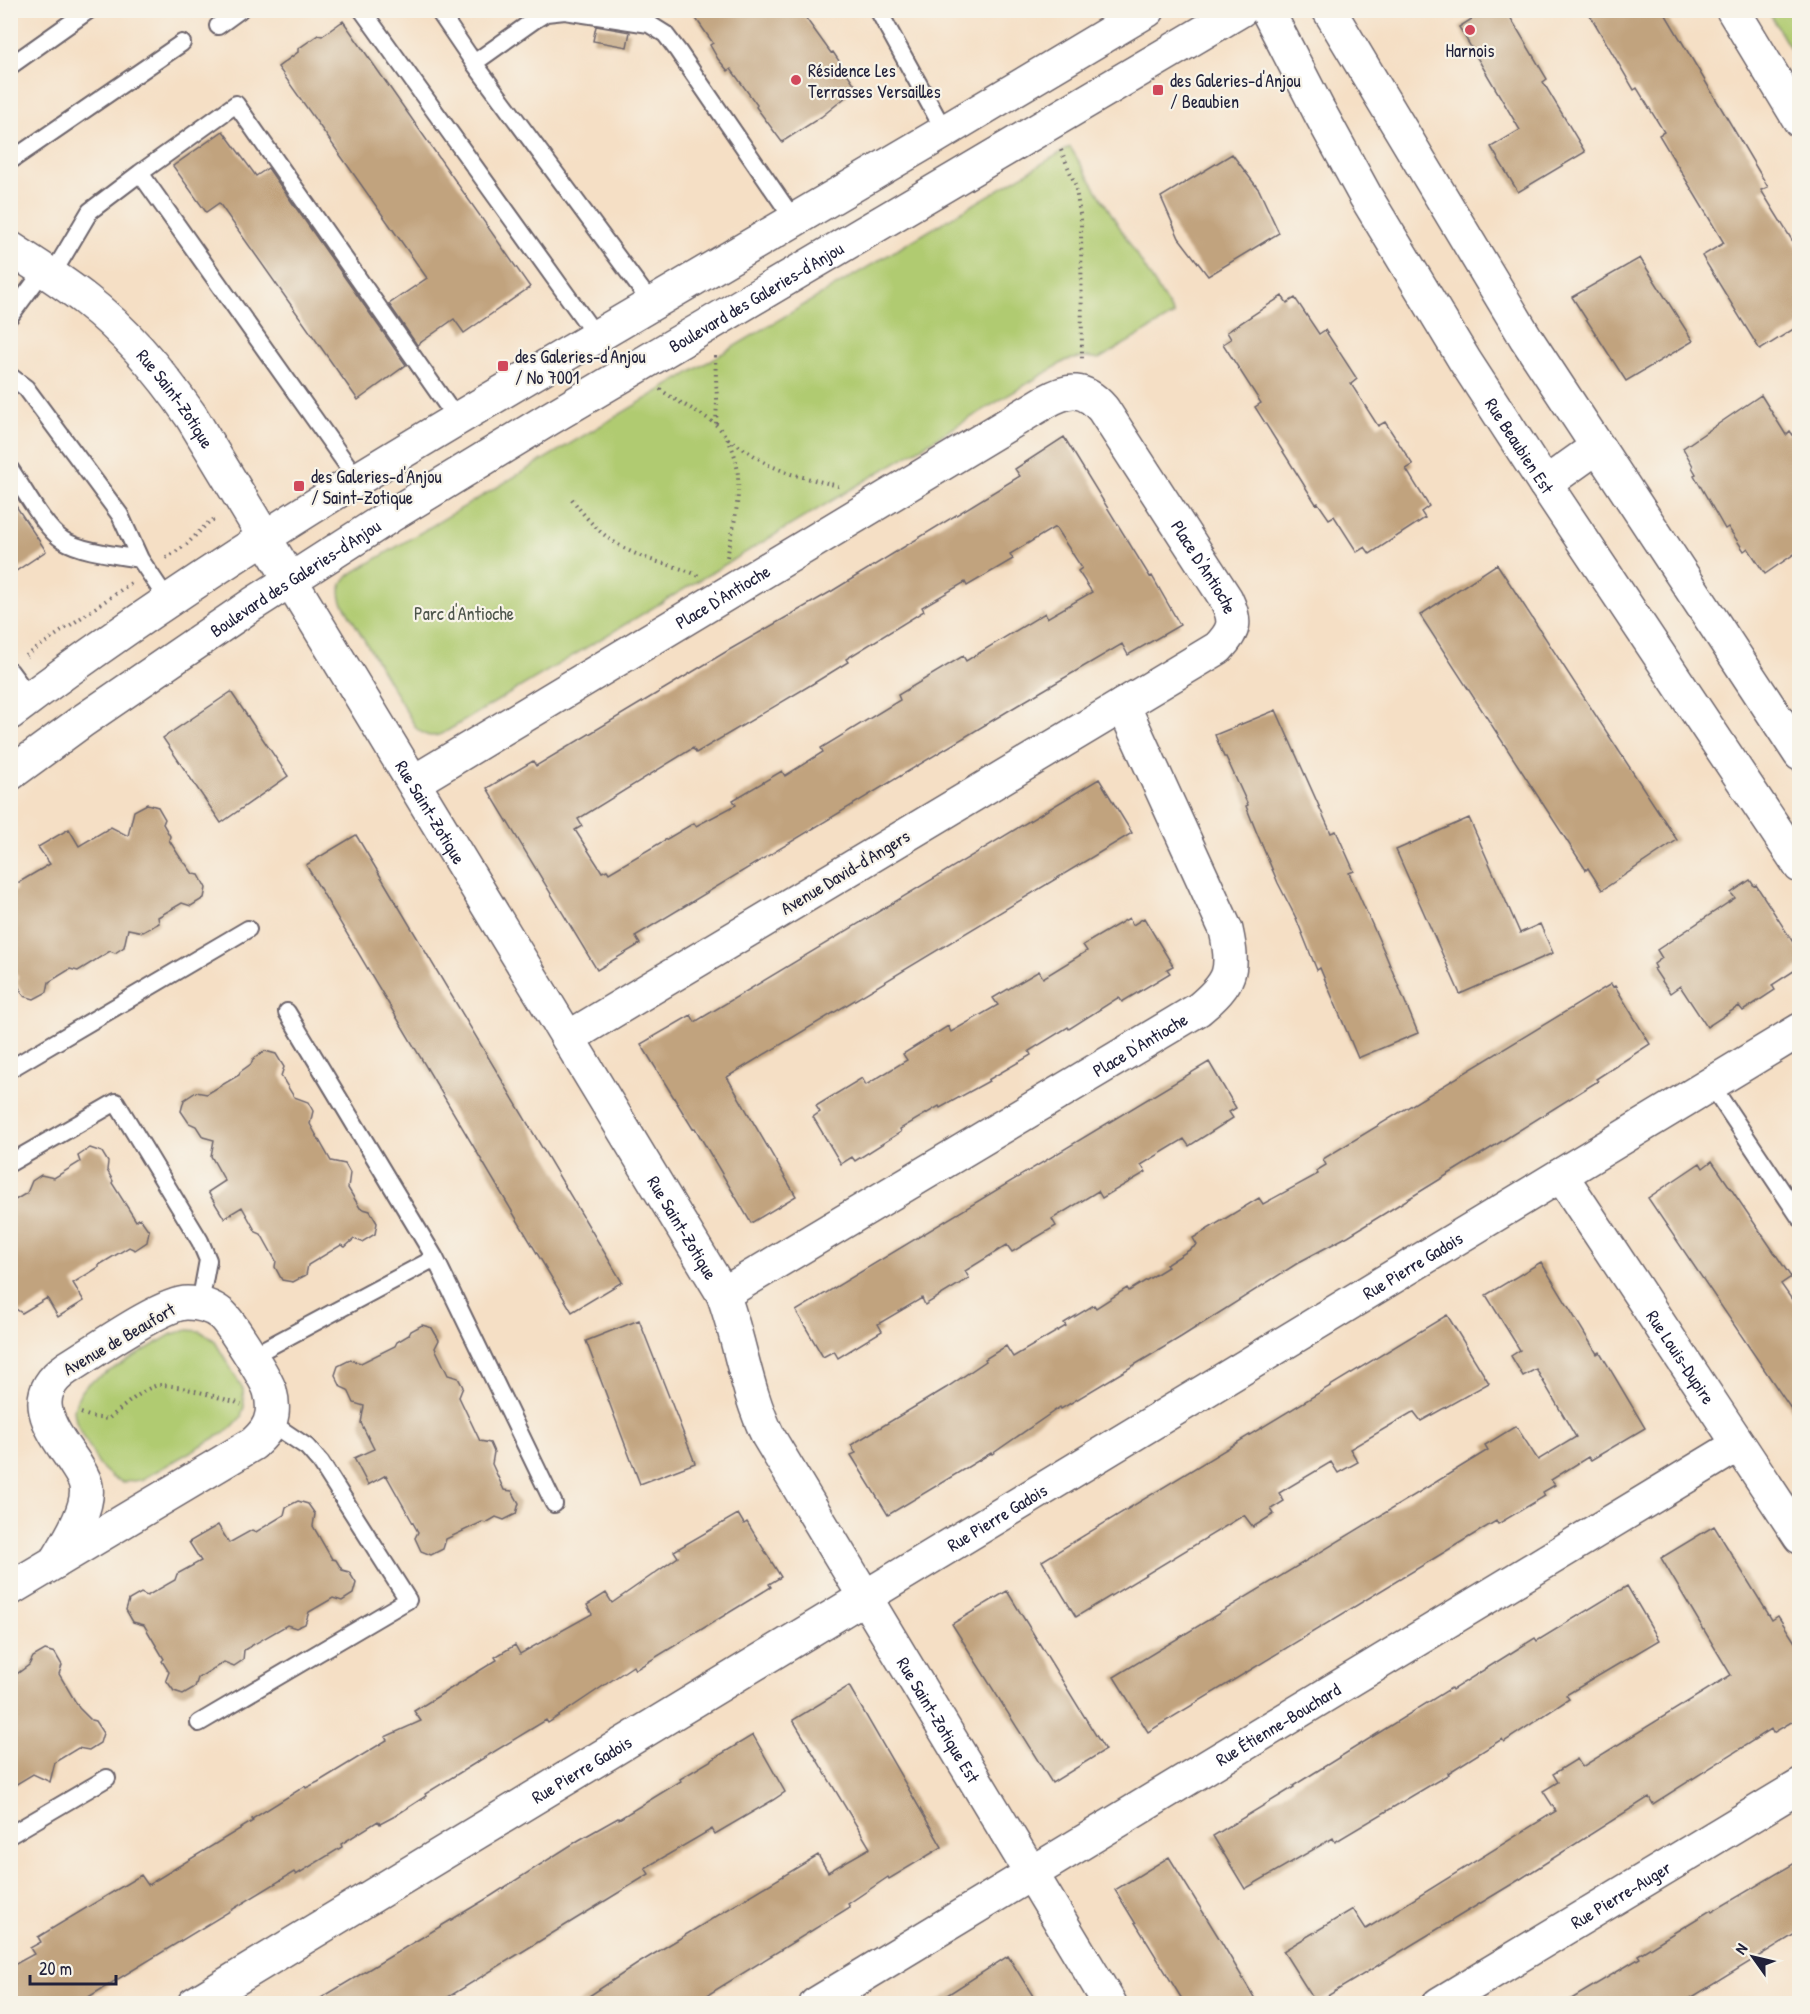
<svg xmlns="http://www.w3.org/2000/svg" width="1810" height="2014" font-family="'Patrick Hand',sans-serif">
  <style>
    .green { fill: #b0cb71; stroke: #697656; stroke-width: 1.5 }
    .building { fill: #c1a37e; fill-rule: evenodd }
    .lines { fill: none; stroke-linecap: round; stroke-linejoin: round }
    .service-casing { stroke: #6c646b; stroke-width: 20 }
    .minor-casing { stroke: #6c646b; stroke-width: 36 }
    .tertiary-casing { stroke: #6c646b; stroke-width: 36 }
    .path { stroke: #6c646b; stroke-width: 4; stroke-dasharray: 1.5 4.5; stroke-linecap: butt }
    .service { stroke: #fff; stroke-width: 16 }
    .minor { stroke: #fff; stroke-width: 33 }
    .tertiary { stroke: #fff; stroke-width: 33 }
    .poi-dot { fill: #d1495b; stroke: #f7f3e8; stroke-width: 2 }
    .labels { text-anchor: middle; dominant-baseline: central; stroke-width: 4.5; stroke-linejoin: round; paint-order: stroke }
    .poi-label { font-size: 18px; fill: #22223b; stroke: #f7f3e8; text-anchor: start }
    .street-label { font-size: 18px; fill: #22223b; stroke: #f7f3e8 }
    .park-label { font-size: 18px; fill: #4d554b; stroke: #f7f3e8 }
  </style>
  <rect width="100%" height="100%" fill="#f7f3e8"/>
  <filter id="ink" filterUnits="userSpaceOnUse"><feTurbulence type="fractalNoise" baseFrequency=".0167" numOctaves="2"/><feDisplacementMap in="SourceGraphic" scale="12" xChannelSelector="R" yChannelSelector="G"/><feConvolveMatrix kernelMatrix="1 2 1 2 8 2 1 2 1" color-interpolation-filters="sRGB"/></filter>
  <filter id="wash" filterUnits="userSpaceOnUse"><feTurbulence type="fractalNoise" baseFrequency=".008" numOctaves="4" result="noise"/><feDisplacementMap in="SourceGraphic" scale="24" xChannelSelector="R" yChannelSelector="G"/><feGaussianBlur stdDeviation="1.35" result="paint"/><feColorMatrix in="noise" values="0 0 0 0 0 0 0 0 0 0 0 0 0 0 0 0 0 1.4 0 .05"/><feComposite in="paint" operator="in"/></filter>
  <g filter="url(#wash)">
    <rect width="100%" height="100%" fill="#f5dfc5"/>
    <!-- green -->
    <path class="green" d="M 1768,11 L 1799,11 L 1799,64 Z
      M 1070,147 L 1174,315 L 1099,359 L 1087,357 L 1067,360 L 442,734 C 430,738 425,736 416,728 L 342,602 C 338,590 340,584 349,575 Z
      M 187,1330 L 200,1331 L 214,1340 L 243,1389 L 244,1407 L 241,1417 L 233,1426 L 220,1435 L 141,1480 L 123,1482 L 113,1478 L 99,1465 L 76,1422 L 74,1411 L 76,1402 L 81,1391 L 89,1383 L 172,1334 Z"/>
    <g id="blocks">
      <!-- building -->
      <path class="building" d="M 690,10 L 800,10 L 831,53 L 833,52 L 857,88 L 821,117 L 782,142 L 756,107 L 757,105 L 731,69 L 728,71 L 718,59 L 710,45 L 713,43 Z
        M 1486,10 L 1506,10 L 1547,79 L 1543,82 L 1585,152 L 1518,192 L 1491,147 L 1520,130 L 1459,27 Z
        M 1587,10 L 1663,10 L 1768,187 L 1761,190 L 1800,253 L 1800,325 L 1760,350 L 1702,256 L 1724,243 L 1659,135 L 1664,132 L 1637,88 L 1634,90 Z
        M 343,21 L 530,287 L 464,333 L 454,319 L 417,345 L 389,304 L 427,278 L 278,67 L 298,52 L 298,49 L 318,35 L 322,36 Z
        M 596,26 L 630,32 L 627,47 L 593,41 Z
        M 223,131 L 256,176 L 268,168 L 406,365 L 358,400 L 219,203 L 206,212 L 173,166 Z
        M 1232,154 L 1259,190 L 1279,233 L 1208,276 L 1179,238 L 1161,197 Z
        M 1640,258 L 1693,341 L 1626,381 L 1572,297 Z
        M 1282,296 L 1287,303 L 1295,298 L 1319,334 L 1325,330 L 1357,379 L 1351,384 L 1378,426 L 1385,422 L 1413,465 L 1406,469 L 1429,506 L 1421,512 L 1425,518 L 1370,554 L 1365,547 L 1357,552 L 1334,516 L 1329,519 L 1318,503 L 1316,504 L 1255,407 L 1261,403 L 1223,344 L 1231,339 L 1227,332 Z
        M 1761,395 L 1786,435 L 1790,431 L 1800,445 L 1800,550 L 1765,574 L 1748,548 L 1744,551 L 1728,527 L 1725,529 L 1694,475 L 1696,474 L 1692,467 L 1693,466 L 1683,448 Z
        M 1064,437 L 1150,577 L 1152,576 L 1180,625 L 1128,655 L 1122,644 L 1018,705 L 635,936 L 640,944 L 597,970 L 487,788 L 533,761 L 536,766 L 729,650 L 832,591 L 1020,476 L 1015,469 ZM 1055,527 L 1082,568 L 1078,571 L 1092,592 L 1047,618 L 1045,613 L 966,661 L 963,656 L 898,695 L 900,700 L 821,748 L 823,752 L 785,776 L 782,771 L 733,800 L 736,805 L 696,826 L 694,823 L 609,873 L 607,870 L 602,872 L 575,830 L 582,826 L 578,819 L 693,748 L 696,753 L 814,683 L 848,662 L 846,659 L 924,611 L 922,607 L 965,582 L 967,586 L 1013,559 L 1010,554 Z
        M 10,497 L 46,551 L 10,575 Z
        M 1497,564 L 1677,840 L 1602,890 L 1588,868 L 1586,870 L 1420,615 Z
        M 231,692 L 288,776 L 221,823 L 163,738 Z
        M 1276,710 L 1331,833 L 1336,831 L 1354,871 L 1349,873 L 1384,951 L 1418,1033 L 1358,1058 L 1320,968 L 1317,970 L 1312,958 L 1296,918 L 1278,883 L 1256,831 L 1246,806 L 1248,805 L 1226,757 L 1224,757 L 1215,735 Z
        M 1099,779 L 1132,833 L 727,1077 L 796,1196 L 751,1223 L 695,1128 L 693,1129 L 641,1044 L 691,1015 L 695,1022 Z
        M 147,804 L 158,807 L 165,819 L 163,824 L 170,836 L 169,840 L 183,862 L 186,864 L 193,874 L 199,875 L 206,888 L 204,898 L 191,906 L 182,903 L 158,917 L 159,923 L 143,932 L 128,929 L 124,947 L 115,953 L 110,951 L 78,971 L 70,969 L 49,982 L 47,992 L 34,999 L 24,996 L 17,984 L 18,977 L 12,967 L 13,964 L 10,959 L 10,893 L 16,890 L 16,884 L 50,864 L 38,847 L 69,829 L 79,846 L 111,827 L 128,836 L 134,811 Z
        M 1469,818 L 1520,933 L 1540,924 L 1553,953 L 1460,994 L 1396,850 Z
        M 356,835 L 622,1282 L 572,1312 L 306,865 Z
        M 1750,880 L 1754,886 L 1756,885 L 1800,953 L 1800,967 L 1772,985 L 1775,990 L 1743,1011 L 1739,1006 L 1707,1027 L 1680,986 L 1670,993 L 1654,969 L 1656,968 L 1654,964 L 1662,958 L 1657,950 L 1735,898 L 1731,893 Z
        M 1129,918 L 1133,925 L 1144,918 L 1173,966 L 1167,969 L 1170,973 L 1122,1002 L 1119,997 L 1069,1029 L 1068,1027 L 1029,1051 L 1031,1055 L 988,1080 L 989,1081 L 940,1108 L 939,1106 L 900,1129 L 901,1132 L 855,1161 L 852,1157 L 841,1164 L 813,1117 L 820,1112 L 816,1106 L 862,1078 L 866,1085 L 907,1060 L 903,1054 L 948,1026 L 951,1032 L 998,1005 L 993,998 L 1039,971 L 1043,978 L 1087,951 L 1083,945 Z
        M 1611,984 L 1613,987 L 1615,986 L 1650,1044 L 1596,1079 L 1598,1081 L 1499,1143 L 1348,1236 L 1301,1261 L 1181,1337 L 1061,1409 L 1060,1407 L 992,1454 L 991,1453 L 888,1515 L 851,1455 L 856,1453 L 851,1445 L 946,1388 L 986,1361 L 985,1359 L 1006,1346 L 1013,1357 L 1066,1326 L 1064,1323 L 1094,1305 L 1096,1308 L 1127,1288 L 1129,1291 L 1168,1267 L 1166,1265 L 1197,1245 L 1193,1238 L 1259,1198 L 1263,1204 L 1318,1174 L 1316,1171 L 1326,1165 L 1323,1159 Z
        M 265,1051 L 276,1054 L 284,1067 L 281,1076 L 294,1097 L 308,1102 L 313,1111 L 310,1124 L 331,1161 L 345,1164 L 350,1173 L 348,1188 L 360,1208 L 370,1211 L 377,1223 L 375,1234 L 362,1242 L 354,1239 L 345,1247 L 341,1245 L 308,1265 L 306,1275 L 293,1282 L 282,1280 L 275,1267 L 276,1261 L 261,1234 L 256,1232 L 242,1207 L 224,1218 L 208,1192 L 225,1181 L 211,1156 L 214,1140 L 203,1137 L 196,1126 L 189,1123 L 181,1111 L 184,1100 L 196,1092 L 207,1094 L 239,1075 L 240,1072 L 251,1064 L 253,1059 Z
        M 1209,1062 L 1236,1108 L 1229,1112 L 1233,1118 L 1189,1146 L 1184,1139 L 1141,1165 L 1146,1172 L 1102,1198 L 1098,1191 L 1052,1219 L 1056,1226 L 1012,1252 L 1007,1245 L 965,1271 L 969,1278 L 925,1305 L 922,1298 L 878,1324 L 882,1331 L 838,1358 L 834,1351 L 823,1357 L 796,1311 Z
        M 90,1148 L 102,1152 L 108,1162 L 107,1170 L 113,1181 L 112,1183 L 136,1221 L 140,1218 L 149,1231 L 147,1242 L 135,1250 L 129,1247 L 99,1265 L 99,1267 L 73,1283 L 84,1301 L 58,1317 L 47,1298 L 22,1313 L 10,1305 L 10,1203 L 27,1193 L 32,1181 L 41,1175 L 54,1178 L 80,1162 L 78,1156 Z
        M 1712,1161 L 1791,1277 L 1781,1284 L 1800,1311 L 1800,1422 L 1648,1198 L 1700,1163 L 1703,1168 Z
        M 1541,1262 L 1597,1354 L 1600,1352 L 1645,1428 L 1591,1460 L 1588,1457 L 1551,1480 L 1555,1485 L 1543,1492 L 1545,1496 L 1498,1524 L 1496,1521 L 1471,1536 L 1148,1732 L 1114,1677 L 1436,1482 L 1488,1450 L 1485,1445 L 1516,1426 L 1538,1460 L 1576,1437 L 1536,1369 L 1523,1376 L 1511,1356 L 1520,1350 L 1486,1295 Z
        M 1447,1315 L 1489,1383 L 1421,1421 L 1414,1412 L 1411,1413 L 1350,1449 L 1358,1462 L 1338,1473 L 1331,1462 L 1279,1493 L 1284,1501 L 1271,1509 L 1274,1514 L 1253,1527 L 1244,1515 L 1076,1617 L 1042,1561 Z
        M 639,1320 L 695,1463 L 640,1484 L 586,1341 Z
        M 422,1325 L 432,1328 L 439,1340 L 435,1348 L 448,1375 L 458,1378 L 463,1387 L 459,1397 L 480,1441 L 490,1443 L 494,1452 L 492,1464 L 504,1490 L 512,1491 L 519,1503 L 516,1514 L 504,1520 L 496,1517 L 486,1523 L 482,1522 L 446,1539 L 443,1549 L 431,1555 L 421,1551 L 415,1538 L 418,1532 L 386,1475 L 368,1485 L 354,1458 L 374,1449 L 361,1423 L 364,1406 L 354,1403 L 348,1390 L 341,1387 L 335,1375 L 338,1366 L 350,1360 L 361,1363 L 395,1346 L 397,1342 L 409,1335 L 411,1331 Z
        M 298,1501 L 308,1504 L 315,1514 L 313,1526 L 332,1559 L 336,1560 L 342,1570 L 349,1572 L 356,1583 L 353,1594 L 342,1601 L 333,1598 L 309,1612 L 305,1624 L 296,1628 L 287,1625 L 244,1650 L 243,1660 L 234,1666 L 224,1662 L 198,1678 L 195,1687 L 183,1694 L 174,1691 L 166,1680 L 169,1672 L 162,1661 L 164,1659 L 144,1625 L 133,1622 L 126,1610 L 129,1600 L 141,1593 L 147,1596 L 175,1580 L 177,1574 L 201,1561 L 189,1542 L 218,1525 L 229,1543 L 252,1530 L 256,1532 L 284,1515 L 286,1507 Z
        M 738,1514 L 744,1524 L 747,1522 L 781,1577 L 769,1584 L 771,1587 L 635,1670 L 633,1666 L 548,1723 L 546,1720 L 469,1767 L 425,1794 L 426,1796 L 395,1816 L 380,1824 L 378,1821 L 341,1844 L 342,1847 L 296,1875 L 294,1872 L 77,2004 L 10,2004 L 10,1967 L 34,1954 L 30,1948 L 41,1942 L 38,1937 L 141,1875 L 148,1885 L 253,1821 L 252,1819 L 305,1786 L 306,1788 L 318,1782 L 387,1740 L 385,1737 L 421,1721 L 414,1711 L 497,1660 L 495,1657 L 515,1645 L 520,1654 L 592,1614 L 587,1605 L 606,1593 L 612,1603 L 678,1557 L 674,1551 Z
        M 1714,1526 L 1772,1620 L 1778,1616 L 1800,1650 L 1800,1717 L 1773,1733 L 1771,1729 L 1653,1804 L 1649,1797 L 1522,1878 L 1316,2003 L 1283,1951 L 1353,1909 L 1366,1929 L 1556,1811 L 1543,1791 L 1558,1782 L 1553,1774 L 1577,1759 L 1582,1767 L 1731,1675 L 1661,1558 Z
        M 1627,1586 L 1659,1640 L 1566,1695 L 1569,1699 L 1504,1742 L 1502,1739 L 1448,1773 L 1449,1774 L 1335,1842 L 1333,1838 L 1245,1889 L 1213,1836 L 1294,1787 L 1293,1786 L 1451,1688 L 1452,1690 L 1535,1638 L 1537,1641 Z
        M 1007,1591 L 1105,1750 L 1052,1783 L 952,1624 Z
        M 45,1650 L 55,1653 L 62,1665 L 59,1674 L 79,1708 L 91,1720 L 95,1721 L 103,1733 L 100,1743 L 89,1750 L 78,1748 L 55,1762 L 50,1782 L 33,1774 L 10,1788 L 10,1679 L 29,1665 L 33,1657 Z
        M 849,1686 L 942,1847 L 889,1879 L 888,1877 L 848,1904 L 850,1907 L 693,2004 L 577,2004 L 639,1963 L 818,1855 L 828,1872 L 870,1848 L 793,1720 Z
        M 753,1735 L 785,1792 L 773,1800 L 715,1834 L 712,1829 L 645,1868 L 649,1874 L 437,2004 L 311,2004 L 491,1896 L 579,1840 L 618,1818 L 619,1819 L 681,1781 L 680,1779 Z
        M 1169,1857 L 1219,1938 L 1258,2004 L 1185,2004 L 1115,1890 Z
        M 1800,1860 L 1800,1931 L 1681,2004 L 1563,2004 L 1640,1958 L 1638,1955 L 1672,1934 L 1711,1910 L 1712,1912 Z
        M 1008,1956 L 1038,2004 L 933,2004 Z"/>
    </g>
  </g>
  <g filter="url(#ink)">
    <use href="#blocks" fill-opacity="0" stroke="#6c646b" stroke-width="1.5"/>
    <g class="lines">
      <!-- service casing -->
      <g class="service-casing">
        <path id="service" d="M 362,10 L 596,336
          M 438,10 L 474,63 L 652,304
          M 878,10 L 945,132
          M 218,26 L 240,10
          M 474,63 L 533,21 L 546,13 L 565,11 L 649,24 L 665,34 L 678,51 L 794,220
          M 10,66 L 89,10
          M 10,161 L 182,43
          M 140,173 L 236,104 L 456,418
          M 52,275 L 90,211 L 140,173 L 357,479
          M 10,316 L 44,270
          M 10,376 L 26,388 L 120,515 L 140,559 L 169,602
          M 10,469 C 24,489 44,528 63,540 C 82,552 118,555 140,559
          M 10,671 L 30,698
          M 287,1012 L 435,1258 L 554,1504
          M 10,1069 L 248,929
          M 1710,1083 L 1800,1218
          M 10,1163 L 116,1102 L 200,1241 L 208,1260 L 200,1304
          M 250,1357 L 435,1258
          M 199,1723 L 408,1600 L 321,1463 L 307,1447 L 270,1422
          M 10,1835 L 107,1778"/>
      </g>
      <!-- minor casing -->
      <g class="minor-casing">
        <g id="minor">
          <path d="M 1733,10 L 1800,121"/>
          <path id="s1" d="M 10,248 C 36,265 62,281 86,300 C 127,332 162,374 191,416 L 723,1294 C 740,1340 746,1391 768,1436 L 1110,2004"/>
          <path id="s2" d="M 414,782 L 1045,402 C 1069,388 1084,387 1103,409 L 1226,599 C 1237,622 1235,630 1218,648 L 568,1038"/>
          <path id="s3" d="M 1561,1175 L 1800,1537"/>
          <path id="s4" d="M 723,1294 L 1199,1009 C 1231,982 1235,971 1226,930 L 1123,705"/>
          <path d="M 10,1589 L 253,1444 C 263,1435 270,1427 272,1414 C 273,1406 272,1398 270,1391 C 267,1380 230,1321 221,1314 C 211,1306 199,1303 187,1303 C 162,1303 92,1353 67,1368 C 25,1397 52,1430 74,1462 C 78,1469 85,1478 86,1486 C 90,1509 67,1543 56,1562"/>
          <path id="s5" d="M 194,2004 L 1800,1030"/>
          <path id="s6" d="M 816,2004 L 1738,1445"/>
          <path id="s7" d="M 1439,2004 L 1800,1786"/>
        </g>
      </g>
      <!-- tertiary casing -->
      <g class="tertiary-casing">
        <g id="tertiary">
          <path id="s8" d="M 1267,10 L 1319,111 L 1366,197 L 1465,361 L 1545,484 L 1800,866"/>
          <path d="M 1329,10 L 1526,338 L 1800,754"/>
          <path d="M 1545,484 L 1597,447"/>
          <path d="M 10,713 C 204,567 413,444 621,322 C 797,219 973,115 1148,10"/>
          <path id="s9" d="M 10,774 L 81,722 L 253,604 L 390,516 L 549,419 L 1241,10"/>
        </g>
      </g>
      <!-- path -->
      <path class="path" d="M 1061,150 L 1075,184 L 1081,220 L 1082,362
        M 715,356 L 717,399 L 716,425
        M 660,389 C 677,403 698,410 715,424 C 752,457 736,515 727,557
        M 728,439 L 769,465 L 791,474 L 842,487
        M 572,499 C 595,532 620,551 658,562 C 672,566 685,569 699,576
        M 166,558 L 186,545 L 209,522 L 217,518
        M 26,656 L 131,583
        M 81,1413 L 92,1417 L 108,1419 C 121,1409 140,1391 155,1386 C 168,1381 219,1398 235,1402 L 241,1405"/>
      <!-- service -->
      <use href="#service" class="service"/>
      <!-- minor -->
      <use href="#minor" class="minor"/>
      <!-- tertiary -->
      <use href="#tertiary" class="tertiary"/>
    </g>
  </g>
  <!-- markers -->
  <g class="poi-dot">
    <circle cx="1470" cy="30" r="6"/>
    <circle cx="796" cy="80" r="6"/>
    <rect x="1152" y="84" width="12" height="12" rx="3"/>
    <rect x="497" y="360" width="12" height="12" rx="3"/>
    <rect x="293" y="480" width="12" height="12" rx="3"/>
  </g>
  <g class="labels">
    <!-- poi labels -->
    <g class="poi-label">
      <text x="1470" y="50" text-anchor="middle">Harnois</text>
      <text x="808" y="70">Résidence Les<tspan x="808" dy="21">Terrasses Versailles</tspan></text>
      <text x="1170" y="80">des Galeries-d'Anjou<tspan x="1170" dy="21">/ Beaubien</tspan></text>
      <text x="515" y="356">des Galeries-d'Anjou<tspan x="515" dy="21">/ No 7001</tspan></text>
      <text x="311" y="476">des Galeries-d'Anjou<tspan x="311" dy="21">/ Saint-Zotique</tspan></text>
    </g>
    <!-- street labels -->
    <g class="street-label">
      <text stroke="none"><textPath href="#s9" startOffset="886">Boulevard des Galeries-d'Anjou</textPath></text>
      <text stroke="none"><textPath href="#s1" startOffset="226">Rue Saint-Zotique</textPath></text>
      <text stroke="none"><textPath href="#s8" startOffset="504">Rue Beaubien Est</textPath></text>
      <text stroke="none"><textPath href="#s2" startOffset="990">Place D'Antioche</textPath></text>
      <text stroke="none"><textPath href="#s9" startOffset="346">Boulevard des Galeries-d'Anjou</textPath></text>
      <text stroke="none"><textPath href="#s2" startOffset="360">Place D'Antioche</textPath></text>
      <text stroke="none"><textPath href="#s1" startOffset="712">Rue Saint-Zotique</textPath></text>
      <text transform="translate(845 872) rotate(-31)">Avenue David-d'Angers</text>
      <text stroke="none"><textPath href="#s4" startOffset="486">Place D'Antioche</textPath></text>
      <text stroke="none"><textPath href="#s1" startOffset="1198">Rue Saint-Zotique</textPath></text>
      <text stroke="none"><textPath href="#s5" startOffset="1425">Rue Pierre Gadois</textPath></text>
      <text transform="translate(119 1339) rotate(-30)">Avenue de Beaufort</text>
      <text stroke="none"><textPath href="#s3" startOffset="218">Rue Louis-Dupire</textPath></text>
      <text stroke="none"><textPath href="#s5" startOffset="939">Rue Pierre Gadois</textPath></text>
      <text stroke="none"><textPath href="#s1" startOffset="1756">Rue Saint-Zotique Est</textPath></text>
      <text stroke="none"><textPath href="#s6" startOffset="540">Rue Étienne-Bouchard</textPath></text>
      <text stroke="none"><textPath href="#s5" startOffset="453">Rue Pierre Gadois</textPath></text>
      <text stroke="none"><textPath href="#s7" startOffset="212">Rue Pierre-Auger</textPath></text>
    </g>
    <!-- park labels -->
    <g class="park-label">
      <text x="464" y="613">Parc d'Antioche</text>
    </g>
  </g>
  <!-- margin -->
  <rect width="1810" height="2014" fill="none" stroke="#f7f3e8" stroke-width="36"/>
  <!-- north arrow -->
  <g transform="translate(1753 1957) rotate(304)" stroke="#f7f3e8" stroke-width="4.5" paint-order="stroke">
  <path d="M0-4.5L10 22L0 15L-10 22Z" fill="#22223b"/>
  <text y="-9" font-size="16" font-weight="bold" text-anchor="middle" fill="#22223b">N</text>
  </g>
  <!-- scale -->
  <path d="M30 1975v9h86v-9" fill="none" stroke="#22223b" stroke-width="3"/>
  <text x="39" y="1975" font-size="18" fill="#22223b" stroke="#f7f3e8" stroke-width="4.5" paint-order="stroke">20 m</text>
</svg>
